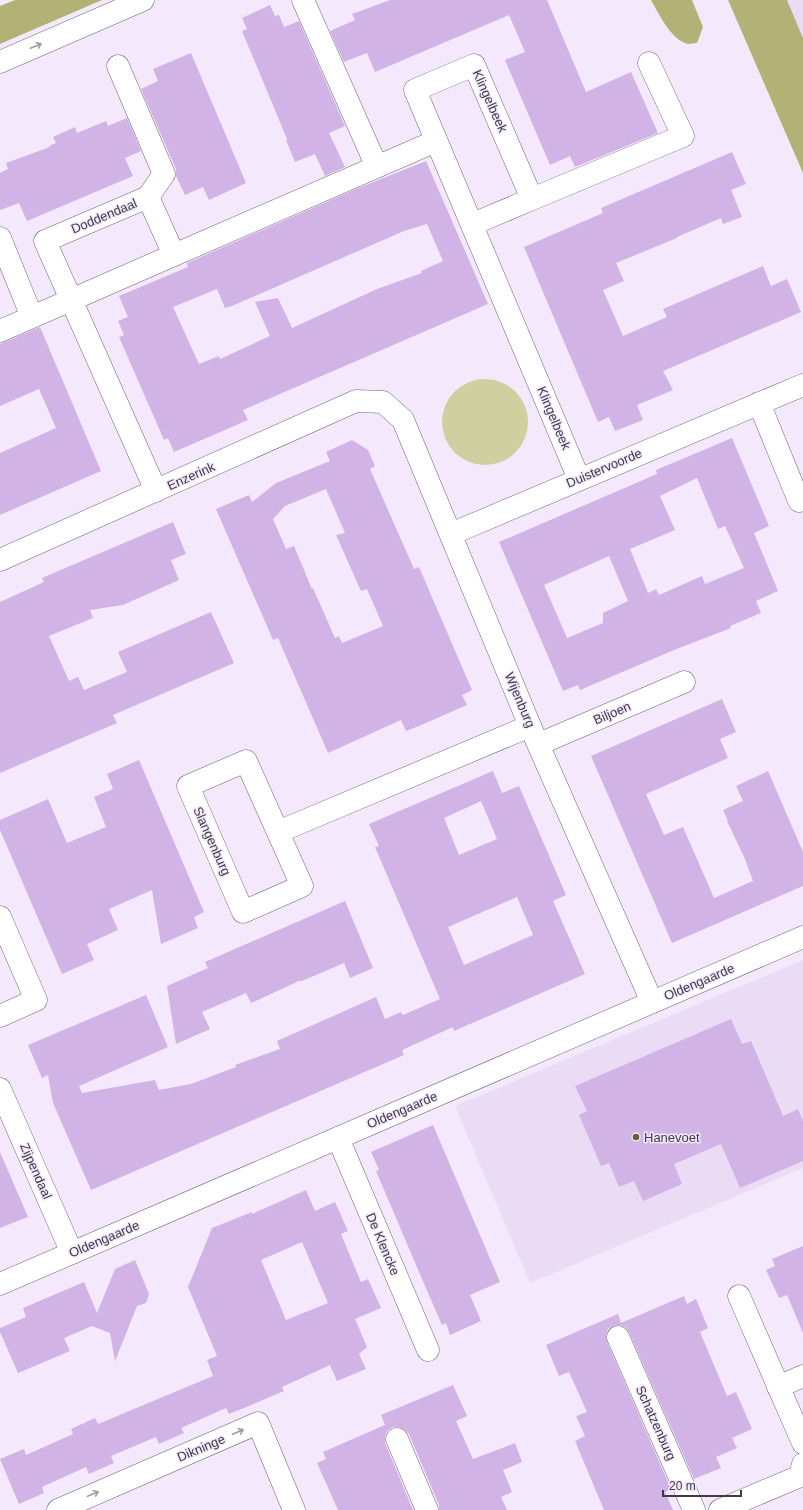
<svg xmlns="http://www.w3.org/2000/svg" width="803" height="1510" font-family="Helvetica,sans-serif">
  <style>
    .built { fill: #eadcf4 }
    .green { fill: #cfcf9f }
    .forest { fill: #b2b277 }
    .building { fill: #d1b3e6; fill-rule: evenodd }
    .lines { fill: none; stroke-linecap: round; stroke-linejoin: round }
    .pedestrian-casing { stroke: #6e6475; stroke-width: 23 }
    .minor-casing { stroke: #6e6475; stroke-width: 23 }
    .tertiary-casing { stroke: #6e6475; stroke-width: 23 }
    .primary-casing { stroke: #6e6475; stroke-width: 23 }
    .pedestrian { stroke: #fff; stroke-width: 22 }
    .minor { stroke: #fff; stroke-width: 22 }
    .tertiary { stroke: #fff; stroke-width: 22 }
    .primary { stroke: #fff; stroke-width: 22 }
    .oneway { stroke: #9e9ca0 }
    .poi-dot { fill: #63622f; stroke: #f4e9fc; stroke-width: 1.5 }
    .labels { text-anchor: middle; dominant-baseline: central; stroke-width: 3; stroke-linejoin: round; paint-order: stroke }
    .street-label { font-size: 13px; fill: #3e3a42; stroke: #f4e9fc }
    .poi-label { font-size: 13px; fill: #3e3a42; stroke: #f4e9fc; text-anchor: start }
  </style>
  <rect width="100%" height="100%" fill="#f4e9fc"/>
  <!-- built -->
  <path class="built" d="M 787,0 L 803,0 L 803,38 Z
    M 803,960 L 803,1168 L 530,1283 L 455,1106 Z"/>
  <!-- green -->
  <path class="green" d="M442 422a43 43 0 1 1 86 0a43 43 0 1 1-86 0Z"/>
  <!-- forest -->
  <path class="forest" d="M 15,0 L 102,0 L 0,44 L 0,6 Z
    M 651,0 L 692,0 L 703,27 L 697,43 C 695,43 690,44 688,44 C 671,40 659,14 651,0 Z
    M 728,0 L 787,0 L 803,38 L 803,173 Z"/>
  <!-- building -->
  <path class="building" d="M 390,0 L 547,0 L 586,92 L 631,72 L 658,133 L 575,167 L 570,156 L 550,165 L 505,60 L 525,52 L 509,15 L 375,72 L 367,53 L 344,62 L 330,31 L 355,20 L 352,14 Z
    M 270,5 L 275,16 L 279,15 L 284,27 L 299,21 L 345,126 L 329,133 L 345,167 L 325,176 L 315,154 L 295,162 L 286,140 L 287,139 L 242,31 L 247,29 L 242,18 Z
    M 191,53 L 246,183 L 209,200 L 203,187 L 185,195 L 176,176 L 176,169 L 141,89 L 158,81 L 153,69 Z
    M 127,118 L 141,151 L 125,158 L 133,176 L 27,221 L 19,203 L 0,210 L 0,173 L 8,169 L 6,163 L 50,147 L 49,146 L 56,143 L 53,137 L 75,127 L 77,133 L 106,121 L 108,126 Z
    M 732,152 L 746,184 L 731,190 L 742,217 L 723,224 L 721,218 L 677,237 L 677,238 L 616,263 L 624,281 L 603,290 L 623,336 L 667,317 L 663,309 L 763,266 L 771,286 L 787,279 L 801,312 L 663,371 L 673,390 L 637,405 L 643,420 L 615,431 L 609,417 L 598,422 L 524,247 L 603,213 L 601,208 Z
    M 426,161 L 488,304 L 243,410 L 248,420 L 174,452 L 168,438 L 164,440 L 119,337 L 124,335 L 118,321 L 128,317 L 119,296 L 188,267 L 187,263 L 356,189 ZM 427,224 L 443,261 L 421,271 L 422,273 L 377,289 L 292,328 L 278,298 L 255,302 L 270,336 L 220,359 L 219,356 L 199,364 L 173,307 L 217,289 L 225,308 L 232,306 L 404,231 Z
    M 40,327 L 101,471 L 0,515 L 0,453 L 56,428 L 39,389 L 0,406 L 0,344 Z
    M 732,438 L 769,526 L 754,533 L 778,591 L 756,601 L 761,613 L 730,626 L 731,628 L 674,650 L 580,690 L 578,685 L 563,691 L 499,542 L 657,474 L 656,470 ZM 697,478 L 718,529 L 725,526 L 744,568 L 705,584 L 702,576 L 659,595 L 656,589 L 648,593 L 630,549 L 675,530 L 660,496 ZM 609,556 L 628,601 L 603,613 L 603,623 L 567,638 L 544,585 Z
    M 352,440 L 368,450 L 375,466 L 370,469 L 414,569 L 419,567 L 472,690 L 462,695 L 467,705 L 419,726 L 406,731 L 401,720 L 328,753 L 278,638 L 273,640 L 216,509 L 249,495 L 252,502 L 276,483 L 330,461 L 326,452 ZM 326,489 L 345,533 L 336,535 L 361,591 L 367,589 L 383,626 L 342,643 L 339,636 L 335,638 L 313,588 L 312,589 L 294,546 L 286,549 L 273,519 L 285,506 Z
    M 173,522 L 186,554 L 171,560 L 179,580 L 123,605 L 90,610 L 93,618 L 49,636 L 69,681 L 78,677 L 84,690 L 127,672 L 118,652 L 211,612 L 234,663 L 113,715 L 117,723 L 0,773 L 0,602 L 44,582 L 42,578 Z
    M 722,699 L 736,732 L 720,739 L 728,758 L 646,794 L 664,835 L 683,827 L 714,898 L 753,881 L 745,859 L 727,821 L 728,821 L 723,810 L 743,801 L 736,786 L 768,771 L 803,852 L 803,886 L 672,943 L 591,756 Z
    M 139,760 L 204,912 L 194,917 L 198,928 L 161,944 L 152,890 L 109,909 L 118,930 L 87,944 L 94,960 L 62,974 L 0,830 L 0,820 L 48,799 L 67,843 L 106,827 L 94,797 L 113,789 L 107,774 Z
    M 493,771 L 502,793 L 519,786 L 566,895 L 553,901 L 585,974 L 454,1031 L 453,1027 L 402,1050 L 404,1055 L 91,1190 L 53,1103 L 48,1075 L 42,1078 L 28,1045 L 146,995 L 168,1047 L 79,1086 L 82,1093 L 155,1080 L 159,1090 L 191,1084 L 236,1067 L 235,1065 L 280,1049 L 277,1041 L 376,997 L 385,1019 L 401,1012 L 403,1015 L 440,999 L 375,847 L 379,846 L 369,824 ZM 481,801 L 497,839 L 459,855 L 444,818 ZM 517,897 L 533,935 L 464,965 L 448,927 Z
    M 345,901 L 373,968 L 350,978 L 344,963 L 302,981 L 299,981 L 251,1003 L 246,993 L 202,1012 L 210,1029 L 176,1044 L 167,986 L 208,968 L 205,962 Z
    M 731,1019 L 742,1044 L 751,1041 L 783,1116 L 798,1109 L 803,1121 L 803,1161 L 740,1188 L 721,1144 L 674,1164 L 682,1184 L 643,1201 L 634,1181 L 619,1187 L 609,1163 L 601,1166 L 579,1115 L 587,1111 L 575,1086 Z
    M 433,1125 L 500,1282 L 470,1295 L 481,1321 L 450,1335 L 446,1323 L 442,1325 L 422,1279 L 376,1171 L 379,1170 L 371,1152 Z
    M 0,1152 L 28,1217 L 0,1228 Z
    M 306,1190 L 315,1211 L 335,1202 L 348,1231 L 341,1234 L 361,1282 L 368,1279 L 381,1308 L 355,1319 L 367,1347 L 359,1354 L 366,1369 L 337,1381 L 330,1365 L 282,1387 L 284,1391 L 249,1406 L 229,1414 L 226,1408 L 181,1428 L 184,1433 L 159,1444 L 156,1437 L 111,1456 L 114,1463 L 89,1474 L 86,1467 L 42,1487 L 44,1493 L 19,1504 L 0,1459 L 24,1449 L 26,1455 L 73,1434 L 71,1429 L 95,1418 L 98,1424 L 213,1376 L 207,1360 L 217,1356 L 188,1287 L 212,1228 L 252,1212 L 252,1214 ZM 302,1242 L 328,1303 L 286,1320 L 261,1260 Z
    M 803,1246 L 803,1333 L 787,1295 L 779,1298 L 766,1270 L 775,1266 L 772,1259 Z
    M 135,1260 L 149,1294 L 146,1303 L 137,1306 L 115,1361 L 110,1333 L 92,1326 L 64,1338 L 70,1351 L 18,1373 L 0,1332 L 0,1328 L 26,1317 L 23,1308 L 84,1282 L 97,1313 L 115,1269 Z
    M 684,1296 L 687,1304 L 696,1299 L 708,1328 L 700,1332 L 727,1396 L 736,1392 L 752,1429 L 732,1438 L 737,1448 L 716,1457 L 721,1468 L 694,1479 L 629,1332 L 626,1327 L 620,1325 L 613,1326 L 608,1329 L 606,1335 L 607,1342 L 671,1489 L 665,1492 L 673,1510 L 604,1510 L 575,1441 L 585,1436 L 576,1416 L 587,1412 L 569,1372 L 559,1376 L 546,1345 L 618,1314 L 621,1323 Z
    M 453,1385 L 467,1416 L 456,1421 L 473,1459 L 515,1443 L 522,1462 L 503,1470 L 512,1492 L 501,1497 L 507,1510 L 439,1510 L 439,1505 L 409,1434 L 404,1429 L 398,1427 L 393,1427 L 387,1431 L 385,1437 L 385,1443 L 413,1510 L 338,1510 L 317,1463 L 326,1459 L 323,1452 L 385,1425 L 381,1415 Z"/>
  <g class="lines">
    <!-- pedestrian casing -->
    <g class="pedestrian-casing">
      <path id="pedestrian" d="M 303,0 L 377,167
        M 118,66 L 164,174 L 148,197
        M 0,238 L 32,317
        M 174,255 L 436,141
        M 0,331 L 71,300
        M 618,1337 L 694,1510
        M 397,1439 L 427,1510"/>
    </g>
    <!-- minor casing -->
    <g class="minor-casing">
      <path id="minor" d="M 532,199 L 683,136 L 649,63
        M 473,224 L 532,199 L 474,65 L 415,90 L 579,479
        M 71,300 L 174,255 L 148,197 L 45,241 L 156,491
        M 759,403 L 799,501 L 803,500
        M 451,534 L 803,385
        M 0,560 L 356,401 L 383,402 L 403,420 L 530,726 L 652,1002
        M 539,744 L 684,682
        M 246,761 L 302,886 L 243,912 L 188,786 Z
        M 278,832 L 530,726
        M 0,917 L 36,1000 L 0,1016
        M 0,1089 L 72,1253
        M 338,1138 L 428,1350
        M 739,1296 L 803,1443
        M 778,1387 L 803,1376
        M 58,1510 L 258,1423 L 294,1510
        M 720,1510 L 800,1476 L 803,1464"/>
    </g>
    <!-- tertiary casing -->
    <g class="tertiary-casing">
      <path id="tertiary" d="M 0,1284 L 803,937"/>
    </g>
    <!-- primary casing -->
    <g class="primary-casing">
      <path id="primary" d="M 0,62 L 143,0"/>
    </g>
    <!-- pedestrian -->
    <use href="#pedestrian" class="pedestrian"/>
    <!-- minor -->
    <use href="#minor" class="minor"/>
    <!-- tertiary -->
    <use href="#tertiary" class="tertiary"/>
    <!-- primary -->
    <use href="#primary" class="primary"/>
  </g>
  <!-- one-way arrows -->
  <defs><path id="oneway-shaft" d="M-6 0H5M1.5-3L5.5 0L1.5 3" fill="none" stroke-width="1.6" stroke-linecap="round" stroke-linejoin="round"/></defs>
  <g class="oneway">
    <use href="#oneway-shaft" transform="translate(36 46) rotate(-23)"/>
    <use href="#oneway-shaft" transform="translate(238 1432) rotate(-23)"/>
    <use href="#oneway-shaft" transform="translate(93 1494) rotate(-23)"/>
  </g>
  <!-- markers -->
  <circle class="poi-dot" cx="636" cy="1137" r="4"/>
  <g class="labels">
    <!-- street labels -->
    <g class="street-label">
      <text transform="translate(490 101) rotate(66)">Klingelbeek</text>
      <text transform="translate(104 216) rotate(-23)">Doddendaal</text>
      <text transform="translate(554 418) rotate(67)">Klingelbeek</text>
      <text transform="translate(604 468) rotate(-23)">Duistervoorde</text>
      <text transform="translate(191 476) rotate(-24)">Enzerink</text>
      <text transform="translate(520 700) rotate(67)">Wijenburg</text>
      <text transform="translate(612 713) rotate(-23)">Biljoen</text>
      <text transform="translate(212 841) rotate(66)">Slangenburg</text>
      <text transform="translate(699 982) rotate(-23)">Oldengaarde</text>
      <text transform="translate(402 1110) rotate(-23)">Oldengaarde</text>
      <text transform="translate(36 1171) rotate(66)">Zijpendaal</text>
      <text transform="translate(104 1239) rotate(-23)">Oldengaarde</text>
      <text transform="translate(383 1244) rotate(67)">De Klencke</text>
      <text transform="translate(656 1423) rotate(66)">Schatzenburg</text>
      <text transform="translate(201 1448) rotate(-23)">Dikninge</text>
    </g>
    <!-- poi labels -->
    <g class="poi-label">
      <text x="644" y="1137">Hanevoet</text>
    </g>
  </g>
  <!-- scale -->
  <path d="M663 1490v6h78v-6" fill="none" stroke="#3e3a42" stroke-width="2"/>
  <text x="669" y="1490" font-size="12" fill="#3e3a42" stroke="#f4e9fc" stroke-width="3" paint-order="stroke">20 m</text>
</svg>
